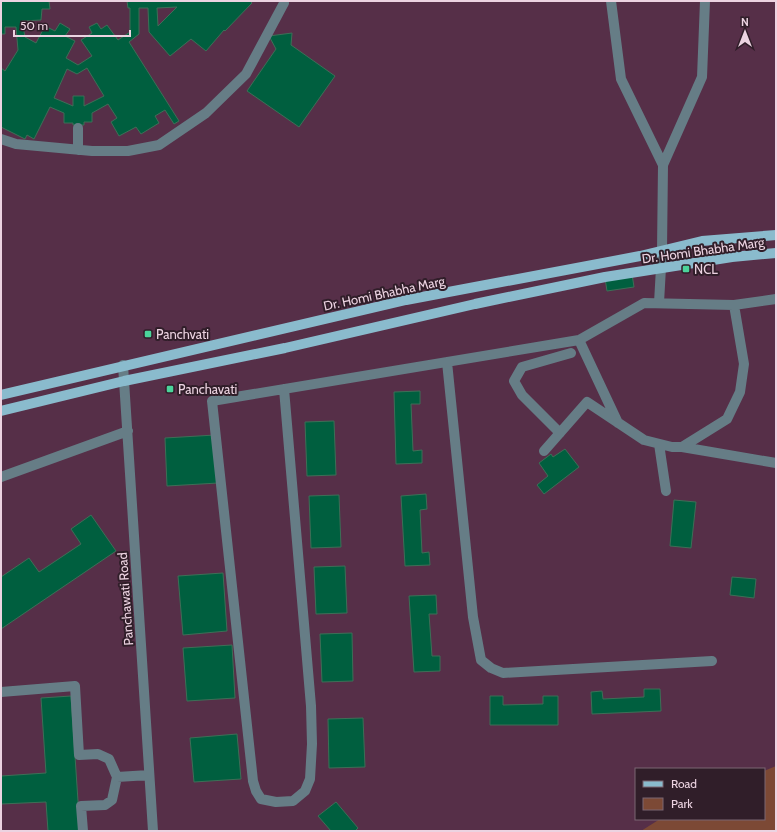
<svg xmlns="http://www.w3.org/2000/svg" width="777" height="832" font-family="Cabin,sans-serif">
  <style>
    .green { fill: #7c4935 }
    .building { fill: #005f3f; stroke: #3d6f57; fill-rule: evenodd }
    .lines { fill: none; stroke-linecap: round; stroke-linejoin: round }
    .minor { stroke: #667d86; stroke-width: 10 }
    .major { stroke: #8abbcd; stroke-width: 10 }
    .poi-dot { fill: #4bd49b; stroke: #301e29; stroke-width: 1.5 }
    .labels { text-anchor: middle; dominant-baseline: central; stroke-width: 4; stroke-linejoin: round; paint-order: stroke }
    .street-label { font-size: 13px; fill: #ecd3e1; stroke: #301e29 }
    .poi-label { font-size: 13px; fill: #ecd3e1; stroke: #301e29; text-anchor: start }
  </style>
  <rect width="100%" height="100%" fill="#562f48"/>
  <!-- green -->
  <path class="green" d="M 776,766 L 776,831 L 641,831 L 660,819 L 764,819 L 764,771 Z"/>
  <!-- building -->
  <path class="building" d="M 1,1 L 49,1 L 50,9 L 42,9 L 41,20 L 22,21 L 25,37 L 36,43 L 45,26 L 55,31 L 60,23 L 70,29 L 65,36 L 75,41 L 66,58 L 78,65 L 92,56 L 81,40 L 92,33 L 89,27 L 97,23 L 101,29 L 107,25 L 118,40 L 130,32 L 130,8 L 128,8 L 127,1 L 250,1 L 252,3 L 225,31 L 224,30 L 206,51 L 191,39 L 170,56 L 149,32 L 148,8 L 139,8 L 139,34 L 129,42 L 179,121 L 174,124 L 165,110 L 155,116 L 159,123 L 141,134 L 136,127 L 119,136 L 111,122 L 117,118 L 108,104 L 92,113 L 92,122 L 84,122 L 84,125 L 73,125 L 73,123 L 64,123 L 64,113 L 50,107 L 34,139 L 27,135 L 25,139 L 1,127 L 1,68 L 5,71 L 18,50 L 16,27 L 5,27 L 5,34 L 1,34 ZM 177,7 L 158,26 L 157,8 ZM 87,68 L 104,96 L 84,106 L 84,96 L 73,96 L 73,106 L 54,98 L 67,69 L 77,74 Z
    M 292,33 L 291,45 L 335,76 L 299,127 L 247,91 L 276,49 L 269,36 Z
    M 632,274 L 634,287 L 607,291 L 605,278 Z
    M 420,391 L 420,404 L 411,404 L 413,451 L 422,450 L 422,463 L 396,464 L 394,392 Z
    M 334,421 L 336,475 L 307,476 L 305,422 Z
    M 215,435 L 218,483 L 167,486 L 165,438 Z
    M 565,449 L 579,467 L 544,494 L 537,485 L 548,476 L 539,463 L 551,454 L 553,457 Z
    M 426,494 L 427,509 L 420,510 L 422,553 L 429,552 L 430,565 L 405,566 L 401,496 Z
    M 339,495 L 341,547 L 311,548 L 309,496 Z
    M 674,500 L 696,502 L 691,548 L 670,546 Z
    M 91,515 L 116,551 L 1,629 L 1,577 L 29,558 L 39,572 L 81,544 L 71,529 Z
    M 345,566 L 347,613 L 316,614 L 314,567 Z
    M 223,573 L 227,631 L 183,635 L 178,576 Z
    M 732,577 L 756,579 L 754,598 L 730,595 Z
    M 436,595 L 437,614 L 429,614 L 432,656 L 440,656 L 440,671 L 414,672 L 409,596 Z
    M 352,633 L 353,681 L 322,682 L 320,634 Z
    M 232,645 L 235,698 L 187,701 L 183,648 Z
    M 644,689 L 660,689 L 661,711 L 592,714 L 591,692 L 602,691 L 603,699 L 644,697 Z
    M 71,696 L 80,831 L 48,831 L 46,802 L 1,804 L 1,776 L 46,773 L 41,698 Z
    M 490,696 L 503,696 L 503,705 L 543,704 L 543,696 L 558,696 L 558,725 L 490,725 Z
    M 363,718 L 365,767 L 329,768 L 328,719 Z
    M 237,734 L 241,779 L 194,782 L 190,738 Z
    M 336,802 L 358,828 L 355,831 L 331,831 L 318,816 Z"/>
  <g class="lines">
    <!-- minor -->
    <path class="minor" d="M 611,1 L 621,79 L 663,165
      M 1,139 L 16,144 L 92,151 L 128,151 L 159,145 L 206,113 L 246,74 L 284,3
      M 78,150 L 78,128
      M 659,303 L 662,250 L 663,165 L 702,77 L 705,1
      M 734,305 L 776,299
      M 579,340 L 618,423
      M 447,362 L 473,617 L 481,660 L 491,668 L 503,673 L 712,661
      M 123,365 L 153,831
      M 284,389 L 311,706 L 312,744 L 310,779 L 305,791 L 293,801 L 276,802 L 261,799 L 256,791 L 253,781 L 212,401 L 579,340 L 644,303 L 734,305 L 744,364 L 740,392 L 727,419 L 682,447 L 672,447 L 644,440 L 587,402 L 544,451
      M 560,433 L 522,395 L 514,381 L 522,367 L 571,353
      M 659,444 L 666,491
      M 682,447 L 776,463
      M 1,477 L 128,431
      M 1,692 L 75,686 L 79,755 L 98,754 L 109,759 L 117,777 L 112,800 L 105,805 L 81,806 L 83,831
      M 117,777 L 149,775"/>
    <!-- major -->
    <path class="major" d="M 1,395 L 406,300 L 640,256 L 702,241 L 776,235
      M 1,411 L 124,381 L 285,348 L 475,304 L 605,277 L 732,257 L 776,253"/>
  </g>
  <!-- markers -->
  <g class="poi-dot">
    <rect x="682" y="265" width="8" height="8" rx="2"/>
    <rect x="144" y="330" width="8" height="8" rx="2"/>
    <rect x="166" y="385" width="8" height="8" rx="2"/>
  </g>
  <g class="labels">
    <!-- street labels -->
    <g class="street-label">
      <text transform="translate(703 250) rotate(-8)">Dr. Homi Bhabha Marg</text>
      <text transform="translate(384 293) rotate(-12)">Dr. Homi Bhabha Marg</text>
      <text transform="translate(125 599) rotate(-94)">Panchawati Road</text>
    </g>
    <!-- poi labels -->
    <g class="poi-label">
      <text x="694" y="269">NCL</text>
      <text x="156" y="334">Panchvati</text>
      <text x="178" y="389">Panchavati</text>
    </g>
  </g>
  <!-- border -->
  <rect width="777" height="832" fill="none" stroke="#ecd3e1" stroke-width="4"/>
  <!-- legend -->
  <rect x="635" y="768" width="130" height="52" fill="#301e29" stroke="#7b6673"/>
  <rect x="643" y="781" width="20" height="6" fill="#8abbcd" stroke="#7b6673"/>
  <text x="671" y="788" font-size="12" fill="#ecd3e1">Road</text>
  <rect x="643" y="798" width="20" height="12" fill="#7c4935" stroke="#7b6673"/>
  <text x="671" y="808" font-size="12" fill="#ecd3e1">Park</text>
  <!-- north arrow -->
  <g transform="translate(745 32)" stroke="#301e29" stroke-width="3" paint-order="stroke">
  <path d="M0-3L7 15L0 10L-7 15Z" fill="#ecd3e1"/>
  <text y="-6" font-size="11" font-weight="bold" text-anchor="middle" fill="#ecd3e1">N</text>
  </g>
  <!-- scale -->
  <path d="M14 30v6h116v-6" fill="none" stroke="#ecd3e1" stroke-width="2"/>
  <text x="20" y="30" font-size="12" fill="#ecd3e1" stroke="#301e29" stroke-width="3" paint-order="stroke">50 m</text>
</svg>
